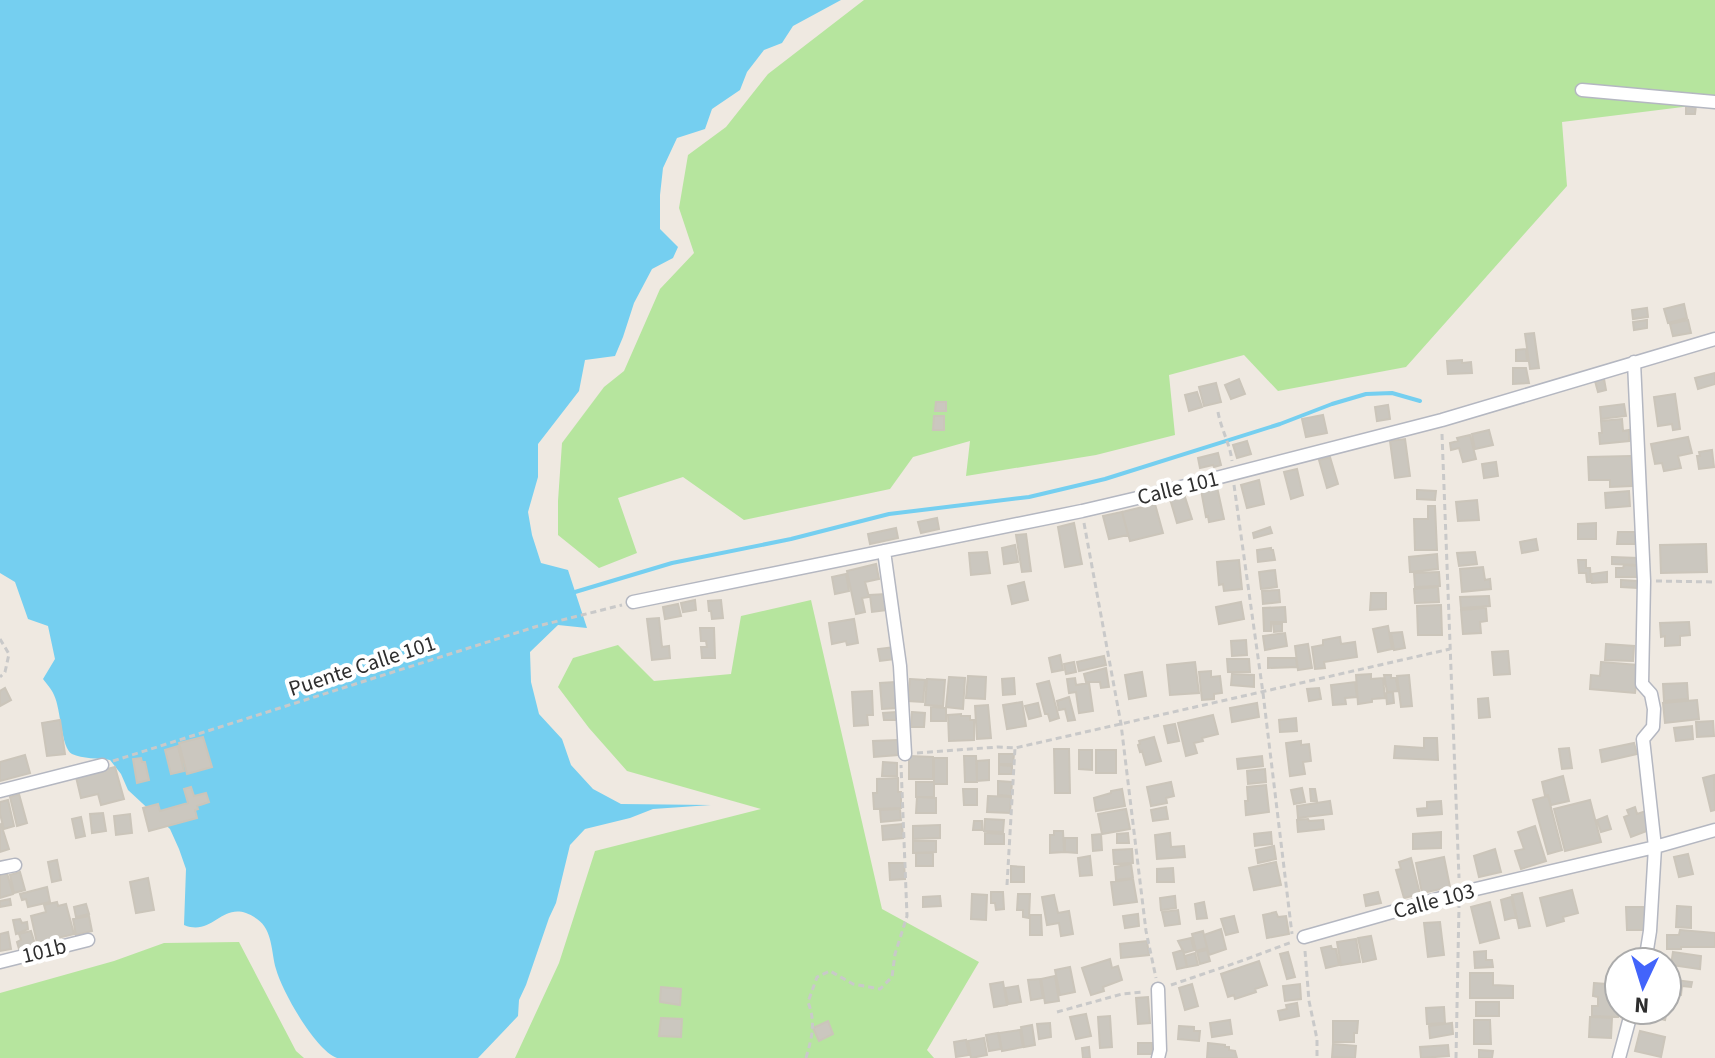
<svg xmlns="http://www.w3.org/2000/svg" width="1715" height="1058" font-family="'Source Sans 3',sans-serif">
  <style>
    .green { fill: #b6e59e }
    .water { fill: #75cff0 }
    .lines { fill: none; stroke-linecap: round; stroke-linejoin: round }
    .stream { stroke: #75cff0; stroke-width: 4 }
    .building { fill: #cbc7bf; stroke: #cbc5ba; stroke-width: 2 }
    .street-casing { stroke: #b4b7c1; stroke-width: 15 }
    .path { stroke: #c9c9c9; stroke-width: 3; stroke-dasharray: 6 4; stroke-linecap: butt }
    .street { stroke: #fff; stroke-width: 12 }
    .labels { text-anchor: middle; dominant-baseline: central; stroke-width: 8; stroke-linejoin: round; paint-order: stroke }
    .street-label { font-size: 22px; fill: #2e2e2e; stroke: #fff }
  </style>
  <rect width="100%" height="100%" fill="#efe9e1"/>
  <!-- green -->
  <path class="green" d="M 864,0 L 1715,0 L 1715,103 L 1562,122 L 1567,186 L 1406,367 L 1278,391 L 1244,355 L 1169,375 L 1175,435 L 1096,455 L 966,476 L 970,441 L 913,457 L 890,489 L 744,520 L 683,477 L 618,498 L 637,553 L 599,568 L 558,535 L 558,501 L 562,443 L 604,387 L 624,371 L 660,289 L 694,253 L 679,208 L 688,155 L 726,127 L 768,74 Z
    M 811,600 L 882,909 L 979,962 L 927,1050 L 934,1058 L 515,1058 L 559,963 L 595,851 L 761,809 L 627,771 L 589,728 L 558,687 L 573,658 L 618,645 L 654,681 L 731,674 L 741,616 Z
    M 239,942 L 296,1051 L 304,1058 L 0,1058 L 0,993 L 114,961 L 164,943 Z"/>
  <!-- water -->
  <path class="water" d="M 0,0 L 841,0 L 793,26 L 782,43 L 764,50 L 747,72 L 740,90 L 712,109 L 705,129 L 677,138 L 663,168 L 660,195 L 660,229 L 678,247 L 673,258 L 652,269 L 634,303 L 623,337 L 615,356 L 585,360 L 579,391 L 538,444 L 538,477 L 528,512 L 532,535 L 541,563 L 568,570 L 587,628 L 558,625 L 530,652 L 531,682 L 539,714 L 562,739 L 571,765 L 593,789 L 621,804 L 711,805 L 653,809 L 630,818 L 585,829 L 570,845 L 556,903 L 549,918 L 526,985 L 519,1000 L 518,1016 L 478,1058 C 442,1058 405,1058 368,1058 C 359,1058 345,1058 337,1058 C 315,1050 282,991 276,969 C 271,952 273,930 257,919 C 223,895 215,938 184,925 L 186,869 L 179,849 L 170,829 L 128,790 L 121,774 L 110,760 C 99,758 82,759 72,754 C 61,748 61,709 54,695 C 52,690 47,684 43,679 L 55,659 L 48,626 L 28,619 L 15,582 L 0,573 Z"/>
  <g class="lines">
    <!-- stream -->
    <path class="stream" d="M 575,592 L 672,563 L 791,539 L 889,514 L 1029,497 L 1105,479 L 1280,424 L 1332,404 L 1366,394 L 1392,393 L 1420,401"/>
  </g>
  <!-- building -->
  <path class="building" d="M 1686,105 L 1696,105 L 1695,114 L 1686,114 Z
    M 1684,304 L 1687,318 L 1668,323 L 1664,309 Z
    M 1647,308 L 1648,317 L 1633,319 L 1632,310 Z
    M 1647,320 L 1647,328 L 1634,330 L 1633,322 Z
    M 1688,320 L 1691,333 L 1673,336 L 1670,324 Z
    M 1534,333 L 1539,368 L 1530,369 L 1525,334 Z
    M 1526,349 L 1527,361 L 1516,361 L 1516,350 Z
    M 1462,360 L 1462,363 L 1471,362 L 1472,373 L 1448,374 L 1447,361 Z
    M 1513,368 L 1526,368 L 1529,383 L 1513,384 Z
    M 1715,373 L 1715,384 L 1698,389 L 1695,378 Z
    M 1239,379 L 1245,394 L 1231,399 L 1225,385 Z
    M 1604,379 L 1606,390 L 1598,392 L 1595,381 Z
    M 1216,383 L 1221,402 L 1204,406 L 1199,387 Z
    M 1197,392 L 1202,407 L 1189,411 L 1185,395 Z
    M 1675,394 L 1680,429 L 1673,430 L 1672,424 L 1658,426 L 1654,397 Z
    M 936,402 L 946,402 L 946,411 L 935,411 Z
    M 1624,404 L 1626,416 L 1601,419 L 1600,407 Z
    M 1388,405 L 1390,419 L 1377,421 L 1375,407 Z
    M 1323,415 L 1327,433 L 1306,437 L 1302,419 Z
    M 934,416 L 944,416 L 944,430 L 933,430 Z
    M 1622,419 L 1623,431 L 1629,430 L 1629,441 L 1600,444 L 1599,433 L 1602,433 L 1601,421 Z
    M 1489,430 L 1493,445 L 1475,449 L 1472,434 Z
    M 1470,435 L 1476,459 L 1463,462 L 1459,448 L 1451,450 L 1450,443 L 1458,441 L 1457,438 Z
    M 1688,437 L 1692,453 L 1678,456 L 1681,468 L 1664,471 L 1662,463 L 1655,464 L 1651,444 Z
    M 1405,439 L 1410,476 L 1395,478 L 1390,441 Z
    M 1247,441 L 1251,454 L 1237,458 L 1233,445 Z
    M 1712,450 L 1714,467 L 1699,469 L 1697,456 L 1700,456 L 1699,452 Z
    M 1218,453 L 1221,465 L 1214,467 L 1213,465 L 1200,468 L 1198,458 Z
    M 1631,456 L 1632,486 L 1610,487 L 1610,480 L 1589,480 L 1588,457 Z
    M 1330,457 L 1338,484 L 1327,488 L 1319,460 Z
    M 1496,462 L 1498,476 L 1484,478 L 1482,464 Z
    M 1297,469 L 1303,495 L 1291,499 L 1284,472 Z
    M 1259,480 L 1264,504 L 1247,508 L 1241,485 Z
    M 1217,487 L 1224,519 L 1209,522 L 1208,516 L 1206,517 L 1201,490 Z
    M 1417,490 L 1436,491 L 1435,500 L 1417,499 Z
    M 1629,491 L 1630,506 L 1606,508 L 1605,493 Z
    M 1184,494 L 1192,519 L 1177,523 L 1170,499 Z
    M 1477,500 L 1479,520 L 1458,521 L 1456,502 Z
    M 1155,504 L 1163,533 L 1130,541 L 1122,512 Z
    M 1428,506 L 1435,506 L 1437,550 L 1415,550 L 1414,519 L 1428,519 Z
    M 1122,512 L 1128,535 L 1109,539 L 1103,516 Z
    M 937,518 L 939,529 L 921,533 L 918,522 Z
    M 1074,523 L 1082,564 L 1065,567 L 1058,527 Z
    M 1596,523 L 1596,539 L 1578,539 L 1578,524 Z
    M 1270,527 L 1272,533 L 1254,538 L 1253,533 Z
    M 896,528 L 898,538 L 870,544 L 868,534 Z
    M 1618,532 L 1636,532 L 1635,544 L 1617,544 Z
    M 1026,534 L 1031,571 L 1022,572 L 1016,535 Z
    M 1536,539 L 1538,550 L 1522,553 L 1520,542 Z
    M 1706,544 L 1707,572 L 1661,573 L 1660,545 Z
    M 1015,545 L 1018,562 L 1004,564 L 1002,548 Z
    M 1271,548 L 1271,550 L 1273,550 L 1275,560 L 1258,562 L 1257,550 Z
    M 987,552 L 990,573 L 971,575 L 969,553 Z
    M 1475,552 L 1477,564 L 1459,566 L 1457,553 Z
    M 1437,554 L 1438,569 L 1410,572 L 1409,557 Z
    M 1612,557 L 1638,558 L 1637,565 L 1612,564 Z
    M 1239,560 L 1242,589 L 1224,591 L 1223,584 L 1219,585 L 1217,562 Z
    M 1578,560 L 1586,560 L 1586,568 L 1590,568 L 1591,582 L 1587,582 L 1586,573 L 1579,573 Z
    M 876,564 L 879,579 L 865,582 L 869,597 L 862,598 L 865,612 L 856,614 L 847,571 Z
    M 1624,565 L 1640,566 L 1640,577 L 1616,577 L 1616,568 L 1623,568 Z
    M 1483,567 L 1485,580 L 1490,579 L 1491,589 L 1462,592 L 1460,569 Z
    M 1275,570 L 1277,587 L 1261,589 L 1259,572 Z
    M 1439,572 L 1440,586 L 1415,587 L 1414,573 Z
    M 1607,572 L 1607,582 L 1592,583 L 1591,574 Z
    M 846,574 L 849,591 L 835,594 L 832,577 Z
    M 1621,580 L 1637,581 L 1637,588 L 1621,587 Z
    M 1024,582 L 1028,600 L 1012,604 L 1008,586 Z
    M 1438,587 L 1439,602 L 1415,603 L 1414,589 Z
    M 1279,590 L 1280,602 L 1263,604 L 1262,591 Z
    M 1371,593 L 1386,593 L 1386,609 L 1370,610 Z
    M 886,594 L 888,610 L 872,612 L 870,595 Z
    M 1489,596 L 1490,606 L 1461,608 L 1460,597 Z
    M 695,600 L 696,610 L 683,612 L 681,603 Z
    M 721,600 L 723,618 L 712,619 L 711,611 L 709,611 L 708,601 Z
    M 1241,602 L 1244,619 L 1219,624 L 1216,607 Z
    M 678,604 L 681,616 L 665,619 L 663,607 Z
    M 1441,605 L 1442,635 L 1418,635 L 1417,606 Z
    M 1285,607 L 1286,622 L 1271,622 L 1271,631 L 1264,631 L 1263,608 Z
    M 1486,608 L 1487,621 L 1480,622 L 1481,633 L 1463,634 L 1461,610 Z
    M 659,618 L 662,647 L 669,646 L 670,658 L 652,660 L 647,619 Z
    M 854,619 L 858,643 L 847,645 L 846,641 L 832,644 L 829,623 Z
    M 1689,622 L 1690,635 L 1680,636 L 1680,645 L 1665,646 L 1665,636 L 1661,637 L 1660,623 Z
    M 1273,624 L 1282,624 L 1282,631 L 1274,632 Z
    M 1388,626 L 1392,649 L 1378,652 L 1373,629 Z
    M 700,628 L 714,628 L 715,658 L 702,658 L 701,647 L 707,647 L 706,641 L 701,641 Z
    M 1402,632 L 1405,648 L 1394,650 L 1391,633 Z
    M 1285,633 L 1287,646 L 1265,650 L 1263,636 Z
    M 1340,637 L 1341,644 L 1355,642 L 1357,657 L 1324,662 L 1325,668 L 1315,669 L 1312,647 L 1323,645 L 1323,640 Z
    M 1246,640 L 1247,655 L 1232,656 L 1231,641 Z
    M 1308,644 L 1312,668 L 1298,670 L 1295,646 Z
    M 1606,644 L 1634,646 L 1633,661 L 1605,660 Z
    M 894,647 L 896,659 L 880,661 L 878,649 Z
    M 1508,651 L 1510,674 L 1494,675 L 1492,652 Z
    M 1060,655 L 1063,670 L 1052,672 L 1049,658 Z
    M 1104,656 L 1106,665 L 1079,671 L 1077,662 Z
    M 1268,658 L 1296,658 L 1297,667 L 1268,668 Z
    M 1227,659 L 1249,659 L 1250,672 L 1228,672 Z
    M 1074,662 L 1076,672 L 1066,674 L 1064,664 Z
    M 1195,662 L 1199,693 L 1170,695 L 1167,665 Z
    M 1601,662 L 1638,665 L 1635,693 L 1590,689 L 1591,675 L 1600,676 Z
    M 1106,668 L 1109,687 L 1101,688 L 1100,682 L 1086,682 L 1084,674 Z
    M 1211,671 L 1211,677 L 1220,676 L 1222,693 L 1214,694 L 1214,699 L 1202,700 L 1199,672 Z
    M 1142,672 L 1146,696 L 1129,699 L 1125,675 Z
    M 1232,674 L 1254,675 L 1254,687 L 1231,685 Z
    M 1371,674 L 1371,679 L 1383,678 L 1385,698 L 1372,699 L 1372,702 L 1358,704 L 1356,675 Z
    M 1384,675 L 1391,675 L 1391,678 L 1396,678 L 1398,691 L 1387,692 Z
    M 1409,675 L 1412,706 L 1401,707 L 1397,676 Z
    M 968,676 L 986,677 L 985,699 L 966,698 Z
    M 949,677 L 965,678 L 963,709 L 946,707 Z
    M 1014,678 L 1015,694 L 1003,695 L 1002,679 Z
    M 1075,678 L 1076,685 L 1089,683 L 1093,711 L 1079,713 L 1076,692 L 1069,693 L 1067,679 Z
    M 910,679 L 925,680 L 923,702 L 908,701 Z
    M 927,679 L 945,680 L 943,706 L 925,705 Z
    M 1049,681 L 1059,718 L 1050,721 L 1048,714 L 1045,714 L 1037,684 Z
    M 895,682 L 898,708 L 882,709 L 880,683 Z
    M 1355,682 L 1357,697 L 1345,698 L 1346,704 L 1333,705 L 1331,685 Z
    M 1687,683 L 1688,699 L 1664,701 L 1663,684 Z
    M 5,688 L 11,700 L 0,706 L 0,691 Z
    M 1319,688 L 1321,699 L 1309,701 L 1307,689 Z
    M 872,691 L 873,715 L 867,715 L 868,725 L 854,726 L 852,692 Z
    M 1393,692 L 1394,703 L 1387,704 L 1386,693 Z
    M 1069,697 L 1075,720 L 1068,721 L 1065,709 L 1059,710 L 1057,701 Z
    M 1488,698 L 1490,717 L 1479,718 L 1478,699 Z
    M 1697,700 L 1699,719 L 1665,723 L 1663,703 Z
    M 1022,702 L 1026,726 L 1007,729 L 1003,705 Z
    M 1038,703 L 1041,716 L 1029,719 L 1025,706 Z
    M 1257,703 L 1259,717 L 1232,722 L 1230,708 Z
    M 988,705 L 991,738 L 977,739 L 975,706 Z
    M 931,707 L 946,708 L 946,721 L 931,721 Z
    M 896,712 L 897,720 L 884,720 L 883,713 Z
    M 912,712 L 925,713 L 924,727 L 911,727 Z
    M 961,714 L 961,716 L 970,716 L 970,720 L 974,720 L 974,740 L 949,741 L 948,715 Z
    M 1213,715 L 1218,734 L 1202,738 L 1203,741 L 1194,743 L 1197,753 L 1186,756 L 1178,723 Z
    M 1296,718 L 1297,731 L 1280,732 L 1279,720 Z
    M 60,720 L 65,754 L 47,756 L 42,723 Z
    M 1713,721 L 1714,736 L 1697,737 L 1696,722 Z
    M 1175,724 L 1179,741 L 1168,743 L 1164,726 Z
    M 1692,726 L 1693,739 L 1676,741 L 1674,728 Z
    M 203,737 L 212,767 L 187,774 L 179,743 Z
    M 1154,737 L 1161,761 L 1146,765 L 1142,751 L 1140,752 L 1138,745 L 1140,744 L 1139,741 Z
    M 1424,738 L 1437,738 L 1438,760 L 1394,758 L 1395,746 L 1424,748 Z
    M 898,740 L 898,755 L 874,757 L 873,741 Z
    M 1301,741 L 1301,745 L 1309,744 L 1311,761 L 1303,762 L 1305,774 L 1290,776 L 1286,743 Z
    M 1634,743 L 1637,754 L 1602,762 L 1600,750 Z
    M 178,746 L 184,771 L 171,774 L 165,750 Z
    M 1569,748 L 1572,768 L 1562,769 L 1559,749 Z
    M 1054,749 L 1069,749 L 1070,793 L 1055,793 Z
    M 1079,750 L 1092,750 L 1092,770 L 1079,769 Z
    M 1096,750 L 1116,750 L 1116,773 L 1096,773 Z
    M 999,754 L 1014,754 L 1013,764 L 999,764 Z
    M 25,755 L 30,773 L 0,781 L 0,762 Z
    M 909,756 L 933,757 L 933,779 L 909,779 Z
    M 964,756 L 976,756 L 977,782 L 965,782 Z
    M 1262,756 L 1263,766 L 1238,769 L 1237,759 Z
    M 141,758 L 142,762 L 145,762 L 149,780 L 137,783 L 133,759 Z
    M 934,758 L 947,758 L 947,784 L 934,784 Z
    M 989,760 L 989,780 L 977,781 L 977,761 Z
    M 883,762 L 897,763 L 897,776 L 882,776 Z
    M 999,765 L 1012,766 L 1012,774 L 999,774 Z
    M 115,767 L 124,799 L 101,805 L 98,794 L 81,798 L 76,777 Z
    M 1265,769 L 1266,782 L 1248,784 L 1247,771 Z
    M 1714,775 L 1715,810 L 1711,811 L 1703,778 Z
    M 1563,776 L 1569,801 L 1551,805 L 1548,795 L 1545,796 L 1542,782 Z
    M 898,778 L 898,792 L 901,792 L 901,808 L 874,809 L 873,793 L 877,793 L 877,779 Z
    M 998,781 L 1012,782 L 1011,796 L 998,795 Z
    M 916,782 L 934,782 L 934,797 L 916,797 Z
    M 1171,782 L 1174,796 L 1166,798 L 1167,803 L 1151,806 L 1147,787 Z
    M 1266,785 L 1269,812 L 1246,815 L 1245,801 L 1248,801 L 1247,787 Z
    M 191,787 L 194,796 L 206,793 L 209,802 L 197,806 L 198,809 L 195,810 L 197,818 L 149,831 L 143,808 L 158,804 L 160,811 L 188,803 L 184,789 Z
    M 1302,788 L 1305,802 L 1294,804 L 1291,790 Z
    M 963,789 L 977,789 L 977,805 L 964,805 Z
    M 1122,789 L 1125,806 L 1096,811 L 1094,798 L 1111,793 L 1111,791 Z
    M 1310,789 L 1315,789 L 1317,801 L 1311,801 Z
    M 19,794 L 27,823 L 17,826 L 10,797 Z
    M 988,796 L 1011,797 L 1010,813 L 987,812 Z
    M 1548,796 L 1562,850 L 1548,854 L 1533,800 Z
    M 917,797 L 936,798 L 936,813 L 916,813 Z
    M 8,800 L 14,826 L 4,829 L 0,814 L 0,802 Z
    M 1590,800 L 1601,842 L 1565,851 L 1554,809 Z
    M 1330,801 L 1332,814 L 1298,818 L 1297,806 Z
    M 1441,801 L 1442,814 L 1418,816 L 1417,809 L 1427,808 L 1427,802 Z
    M 1166,807 L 1168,819 L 1153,821 L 1151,810 Z
    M 1635,807 L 1637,814 L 1646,811 L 1649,830 L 1631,837 L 1624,817 L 1629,815 L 1627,810 Z
    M 900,809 L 901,820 L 881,822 L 880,810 Z
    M 1126,809 L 1130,829 L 1102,834 L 1098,814 Z
    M 103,813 L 106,831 L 92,833 L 90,814 Z
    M 130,814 L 132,833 L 116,835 L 114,816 Z
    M 1607,816 L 1611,829 L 1601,832 L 1597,820 Z
    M 81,817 L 85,836 L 76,838 L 72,819 Z
    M 985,819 L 1004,820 L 1003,832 L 984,831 Z
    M 1308,819 L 1309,821 L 1323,820 L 1324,829 L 1298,832 L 1297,820 Z
    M 974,821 L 982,821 L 982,830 L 973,830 Z
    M 1,824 L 9,849 L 0,852 L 0,825 Z
    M 902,824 L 903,838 L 883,840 L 882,826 Z
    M 940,825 L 940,838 L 913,839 L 913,826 Z
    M 1535,826 L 1546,861 L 1521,869 L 1515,851 L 1524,849 L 1518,832 Z
    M 1054,831 L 1063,831 L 1064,852 L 1050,853 L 1050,835 L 1054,835 Z
    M 1271,832 L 1272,844 L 1255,846 L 1254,834 Z
    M 1441,832 L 1441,848 L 1413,849 L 1413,834 Z
    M 985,833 L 1004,834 L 1004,844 L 985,844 Z
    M 1128,833 L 1129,843 L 1117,843 L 1117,834 Z
    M 1170,833 L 1171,847 L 1184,846 L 1185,857 L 1157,859 L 1155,835 Z
    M 1101,834 L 1102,850 L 1093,851 L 1092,835 Z
    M 1065,838 L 1077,838 L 1077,853 L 1065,852 Z
    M 913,841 L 936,841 L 936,852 L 913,853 Z
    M 1274,846 L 1276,859 L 1258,863 L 1256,850 Z
    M 1132,849 L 1133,863 L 1114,864 L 1113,850 Z
    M 1495,849 L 1501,872 L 1479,877 L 1474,856 Z
    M 916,853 L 933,853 L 933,866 L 916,866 Z
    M 1688,854 L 1693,874 L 1679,877 L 1674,857 Z
    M 1090,856 L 1092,875 L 1080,876 L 1078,858 Z
    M 1444,857 L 1450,887 L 1422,893 L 1416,863 Z
    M 1411,858 L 1420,894 L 1404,898 L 1396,870 L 1401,869 L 1399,862 Z
    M 57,860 L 61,880 L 52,882 L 48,862 Z
    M 1276,862 L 1281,885 L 1254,890 L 1249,868 Z
    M 889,863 L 904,863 L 905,879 L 890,880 Z
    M 1131,864 L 1133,878 L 1116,880 L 1115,867 Z
    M 1011,866 L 1024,867 L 1024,882 L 1011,882 Z
    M 1173,868 L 1174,882 L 1157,882 L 1157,869 Z
    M 20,872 L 25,890 L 14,893 L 10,875 Z
    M 7,873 L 13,894 L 0,898 L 0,875 Z
    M 148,878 L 154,910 L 136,913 L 130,882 Z
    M 1133,879 L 1137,902 L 1114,905 L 1111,882 Z
    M 47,887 L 50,902 L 28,907 L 26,899 L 22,900 L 20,894 Z
    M 1572,890 L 1578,913 L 1563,917 L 1564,921 L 1547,926 L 1540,898 Z
    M 991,892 L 1003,892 L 1004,909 L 996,910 L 995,903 L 991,903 Z
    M 1378,892 L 1381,903 L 1366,906 L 1364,895 Z
    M 1522,893 L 1530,926 L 1519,928 L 1512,895 Z
    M 972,894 L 987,895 L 986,920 L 971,919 Z
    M 1018,894 L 1030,894 L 1029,918 L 1023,917 L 1023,910 L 1017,910 Z
    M 1054,895 L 1058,913 L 1069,911 L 1073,934 L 1061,936 L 1059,923 L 1047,925 L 1042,897 Z
    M 940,896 L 941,906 L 923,907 L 923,897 Z
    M 1175,896 L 1176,908 L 1161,910 L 1160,898 Z
    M 1511,897 L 1516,917 L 1505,920 L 1501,900 Z
    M 10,899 L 11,905 L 0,907 L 0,901 Z
    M 57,902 L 58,906 L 66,904 L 74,934 L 37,943 L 31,916 L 46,912 L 44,905 Z
    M 1204,902 L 1207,918 L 1197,919 L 1195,904 Z
    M 1490,902 L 1499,938 L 1480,943 L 1471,907 Z
    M 86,904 L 89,914 L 76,917 L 74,907 Z
    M 1677,906 L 1691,907 L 1691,928 L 1676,927 Z
    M 1626,907 L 1646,907 L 1647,930 L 1627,930 Z
    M 1178,910 L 1180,924 L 1165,926 L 1162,912 Z
    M 1276,912 L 1278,917 L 1286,916 L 1289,934 L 1267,938 L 1263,915 Z
    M 1138,914 L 1139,926 L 1125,928 L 1123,916 Z
    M 1030,915 L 1041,915 L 1042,935 L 1030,935 Z
    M 89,916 L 92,931 L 76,935 L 73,919 Z
    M 1234,916 L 1238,932 L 1226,935 L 1221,919 Z
    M 20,919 L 22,923 L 27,922 L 28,929 L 16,934 L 13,920 Z
    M 1440,922 L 1444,955 L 1428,957 L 1424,923 Z
    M 1221,929 L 1226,949 L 1209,955 L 1204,935 Z
    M 1680,930 L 1715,933 L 1715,947 L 1681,947 L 1681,949 L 1667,949 L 1667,935 L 1679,935 Z
    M 31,931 L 35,944 L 19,949 L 17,942 L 21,940 L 19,934 Z
    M 1203,931 L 1207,948 L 1196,951 L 1192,934 Z
    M 8,932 L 11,949 L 0,951 L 0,934 Z
    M 1371,936 L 1376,959 L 1363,962 L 1358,938 Z
    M 1191,938 L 1194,950 L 1184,953 L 1178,941 Z
    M 1356,939 L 1360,962 L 1341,965 L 1337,942 Z
    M 1147,941 L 1149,955 L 1121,958 L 1120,944 Z
    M 1331,946 L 1332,949 L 1336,949 L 1339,965 L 1326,968 L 1321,948 Z
    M 1183,950 L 1187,967 L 1177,969 L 1173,953 Z
    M 1207,950 L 1210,961 L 1200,964 L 1197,952 Z
    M 1486,951 L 1486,960 L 1492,960 L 1493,967 L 1475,968 L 1474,952 Z
    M 1288,952 L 1295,977 L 1287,979 L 1280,954 Z
    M 1673,952 L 1701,956 L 1700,969 L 1671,965 Z
    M 1195,953 L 1198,965 L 1187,967 L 1185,956 Z
    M 1110,959 L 1112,968 L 1118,966 L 1122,980 L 1103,987 L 1104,991 L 1091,995 L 1082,968 Z
    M 1259,961 L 1267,985 L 1255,989 L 1256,992 L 1235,999 L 1234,995 L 1228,997 L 1221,974 Z
    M 1070,967 L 1075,992 L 1060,995 L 1055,970 Z
    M 1470,973 L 1493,973 L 1493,985 L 1513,986 L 1513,998 L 1470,998 Z
    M 1055,976 L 1059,1001 L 1045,1003 L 1041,979 Z
    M 1040,979 L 1043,998 L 1031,1000 L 1028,980 Z
    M 1667,979 L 1692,982 L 1691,987 L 1682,986 L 1681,995 L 1667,994 Z
    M 1003,982 L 1007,1005 L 994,1007 L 990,984 Z
    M 1594,983 L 1619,985 L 1618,1017 L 1592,1016 L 1592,1006 L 1598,1006 L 1598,997 L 1593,996 Z
    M 1192,984 L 1198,1006 L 1185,1010 L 1179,988 Z
    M 1300,984 L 1301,999 L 1285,1001 L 1283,986 Z
    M 1018,986 L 1021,1002 L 1008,1004 L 1005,988 Z
    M 661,987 L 681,989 L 680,1005 L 660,1002 Z
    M 1148,997 L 1150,1023 L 1138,1024 L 1136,998 Z
    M 1476,1002 L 1499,1002 L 1499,1016 L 1476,1016 Z
    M 1297,1003 L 1299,1016 L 1280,1020 L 1278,1011 L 1287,1009 L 1286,1005 Z
    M 1444,1007 L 1445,1023 L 1427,1024 L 1426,1008 Z
    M 1667,1007 L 1668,1007 L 1665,1020 L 1650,1016 L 1652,1010 L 1667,1010 Z
    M 1086,1014 L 1091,1036 L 1076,1039 L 1070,1017 Z
    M 1110,1016 L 1112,1047 L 1100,1048 L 1098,1017 Z
    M 1590,1017 L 1612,1018 L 1611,1038 L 1589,1037 Z
    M 661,1018 L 682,1019 L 681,1037 L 659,1036 Z
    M 1230,1020 L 1232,1034 L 1212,1037 L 1210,1023 Z
    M 1474,1020 L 1490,1020 L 1491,1044 L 1474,1044 Z
    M 828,1021 L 833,1034 L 819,1041 L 813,1028 Z
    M 1333,1021 L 1358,1021 L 1357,1033 L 1354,1033 L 1354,1042 L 1333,1042 Z
    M 1050,1023 L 1051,1037 L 1039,1039 L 1037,1024 Z
    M 1452,1023 L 1453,1034 L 1430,1038 L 1429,1026 Z
    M 1032,1025 L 1035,1045 L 1024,1047 L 1021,1027 Z
    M 1179,1026 L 1194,1027 L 1194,1031 L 1200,1031 L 1199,1041 L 1178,1039 Z
    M 1020,1030 L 1023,1047 L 1002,1051 L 999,1033 Z
    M 1640,1031 L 1665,1037 L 1661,1057 L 1635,1051 Z
    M 998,1033 L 1001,1049 L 989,1051 L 986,1035 Z
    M 984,1038 L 987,1055 L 971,1058 L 968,1041 Z
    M 966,1040 L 969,1055 L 956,1057 L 954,1042 Z
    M 1138,1043 L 1152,1043 L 1152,1054 L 1138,1054 Z
    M 1208,1043 L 1225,1045 L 1225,1047 L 1229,1047 L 1229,1050 L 1235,1051 L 1237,1058 L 1207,1058 Z
    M 1333,1044 L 1356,1046 L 1355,1058 L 1332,1057 Z
    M 1448,1045 L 1449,1056 L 1421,1058 L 1420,1047 Z
    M 1089,1047 L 1090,1058 L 1083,1058 L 1082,1048 Z
    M 1479,1050 L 1493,1051 L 1492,1058 L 1479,1058 Z"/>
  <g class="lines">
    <!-- street casing -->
    <g class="street-casing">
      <path id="street" d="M 1582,90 L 1715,102
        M 1634,362 L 1644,581 L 1642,684 L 1651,694 L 1654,709 L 1653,727 L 1643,739 L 1655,847 L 1650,931 L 1645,962
        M 884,551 L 900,666 L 905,754
        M 633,602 L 1082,511 L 1146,496 L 1442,420 L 1715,339
        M 0,791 L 102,765
        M 0,868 L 15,865
        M 1304,937 L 1459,893 L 1655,847 L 1715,830
        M 0,962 L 88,940
        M 1158,989 L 1160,1050 L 1158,1058
        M 1619,1058 L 1632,1010"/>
    </g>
    <!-- path -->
    <path class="path" d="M 1218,412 C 1221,429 1230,444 1232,461
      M 1442,434 L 1459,878
      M 1234,485 L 1263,693 L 1292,934
      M 1084,523 L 1121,724 L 1146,931 L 1156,978
      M 1656,581 L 1715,582
      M 0,639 L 9,654 L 5,672 L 0,677
      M 917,753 L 998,747 L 1015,748 L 1450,649
      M 113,761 L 538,626 L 622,605
      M 1007,885 L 1015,748
      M 1305,951 L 1309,1001 L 1317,1039 L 1317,1058
      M 1171,985 L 1244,960 L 1292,942
      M 1057,1012 L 1122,994 L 1144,992
      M 806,1058 C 812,1037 816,1023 808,1002 L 817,977 L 830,971 L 853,984 L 880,989 L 892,977 L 895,954 L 907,916 L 901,765
      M 1456,1058 L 1459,906"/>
    <!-- street -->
    <use href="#street" class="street"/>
  </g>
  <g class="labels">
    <!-- street labels -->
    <g class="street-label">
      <text transform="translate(1178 488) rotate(-14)">Calle 101</text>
      <text transform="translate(362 666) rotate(-18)">Puente Calle 101</text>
      <text transform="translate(1434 901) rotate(-15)">Calle 103</text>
      <text transform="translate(44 951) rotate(-14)">101b</text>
    </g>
  </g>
  <!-- north arrow -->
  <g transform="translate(1643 986) rotate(184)"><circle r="38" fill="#ffffff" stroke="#ababab" stroke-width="2"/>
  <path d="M0-6L14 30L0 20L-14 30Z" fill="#4264fb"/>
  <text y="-12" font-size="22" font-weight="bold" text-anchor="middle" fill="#2e2e2e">N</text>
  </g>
</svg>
